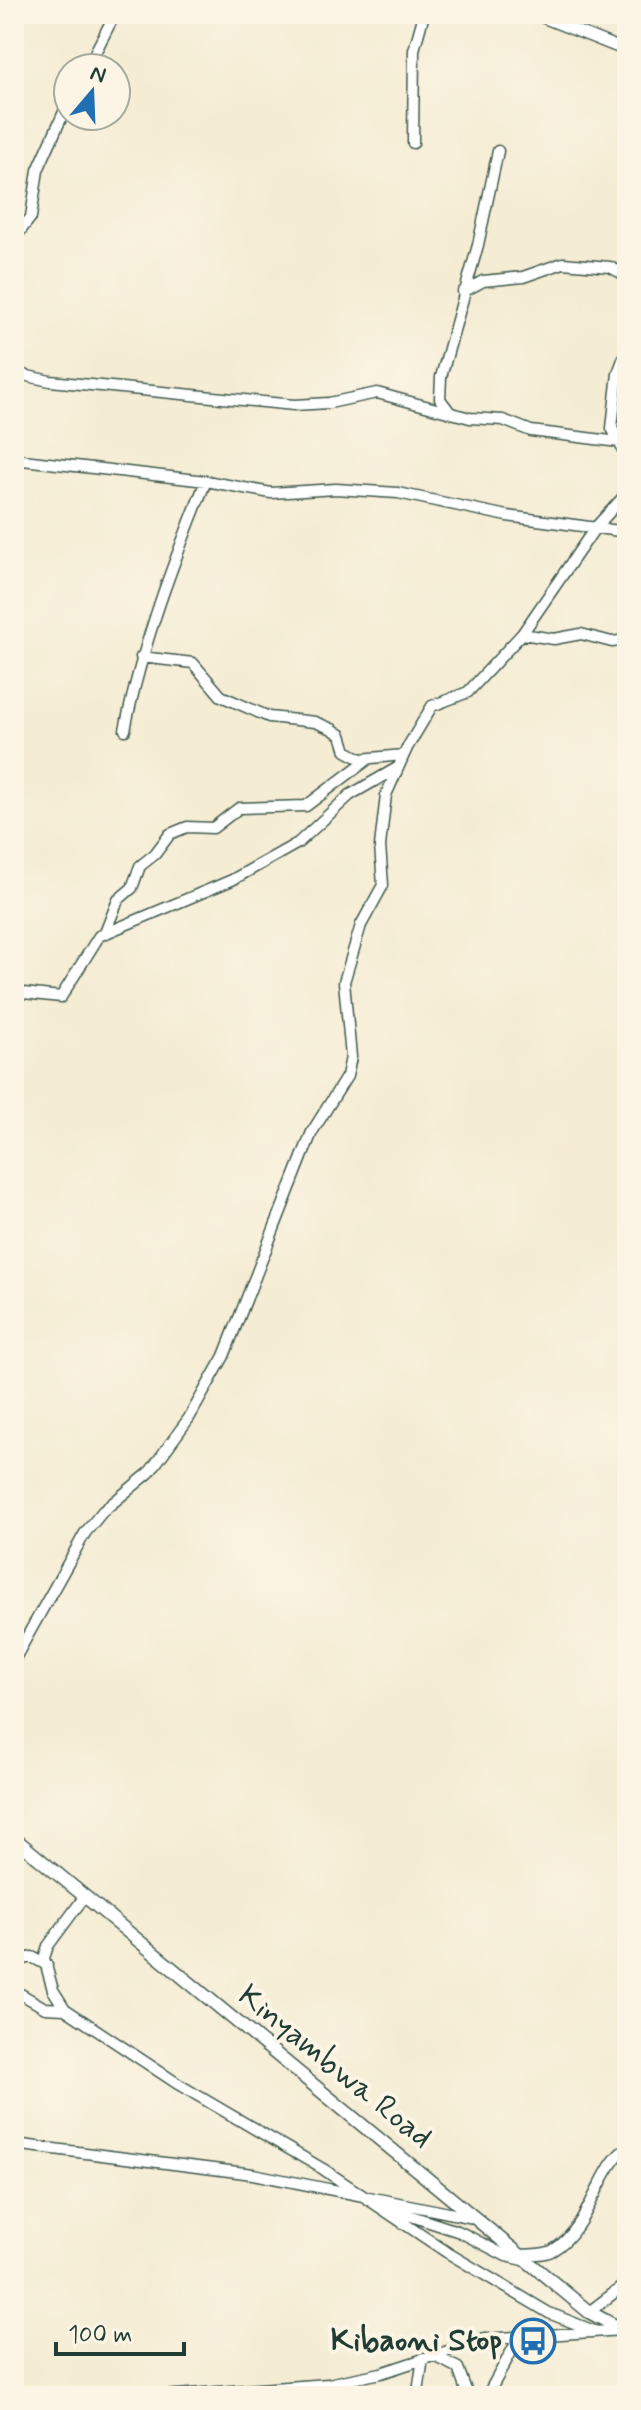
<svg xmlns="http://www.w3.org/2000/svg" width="641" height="2410" font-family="Mynerve,sans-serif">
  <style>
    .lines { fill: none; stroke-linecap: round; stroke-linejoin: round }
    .minor-casing { stroke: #3f574c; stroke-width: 13 }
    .tertiary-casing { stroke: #3f574c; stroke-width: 15 }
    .minor { stroke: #fff; stroke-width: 10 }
    .tertiary { stroke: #fff; stroke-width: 12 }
    .labels { text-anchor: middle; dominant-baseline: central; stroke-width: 8; stroke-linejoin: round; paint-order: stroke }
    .street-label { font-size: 32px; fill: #1f3d34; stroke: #fcf5e5 }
    .poi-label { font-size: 32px; font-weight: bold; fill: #1f3d34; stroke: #fcf5e5; text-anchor: end }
  </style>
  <rect width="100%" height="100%" fill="#fcf5e5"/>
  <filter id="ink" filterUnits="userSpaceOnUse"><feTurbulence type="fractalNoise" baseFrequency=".0125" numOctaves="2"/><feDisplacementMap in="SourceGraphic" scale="16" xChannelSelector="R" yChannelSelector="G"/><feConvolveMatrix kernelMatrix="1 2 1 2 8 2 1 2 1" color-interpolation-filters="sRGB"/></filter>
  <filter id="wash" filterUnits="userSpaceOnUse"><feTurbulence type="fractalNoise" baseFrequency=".006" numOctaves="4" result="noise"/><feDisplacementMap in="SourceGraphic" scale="32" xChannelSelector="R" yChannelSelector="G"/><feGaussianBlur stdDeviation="1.8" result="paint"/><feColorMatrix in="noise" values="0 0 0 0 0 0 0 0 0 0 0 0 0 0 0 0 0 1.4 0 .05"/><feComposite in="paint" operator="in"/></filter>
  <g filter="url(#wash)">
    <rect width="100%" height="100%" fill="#f4ecd3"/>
  </g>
  <g filter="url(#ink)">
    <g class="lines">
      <!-- minor casing -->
      <g class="minor-casing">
        <path id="minor" d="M 534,14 L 627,51
          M 87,68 L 115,14
          M 413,143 L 414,50 L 424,14
          M 14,239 L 31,217 L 38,170 L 68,103
          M 463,292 L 483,281 L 523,277 L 563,263 L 610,267 L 627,276
          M 627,349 L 618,373 L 612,428 L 627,458
          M 14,373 L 50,381 L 294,405 L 329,403 L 377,393 L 470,418 L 503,420 L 531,431 L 627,443
          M 449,411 L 440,399 L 441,377 L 478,245 L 498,151
          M 14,459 L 206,481 L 271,493 L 336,489 L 398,493 L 507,516 L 627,532
          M 522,634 L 554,639 L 581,634 L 612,642 L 627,640
          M 141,657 L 193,663 L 221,696 L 269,717 L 315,722 L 332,729 L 341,735 L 346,751 L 361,759 L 403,755
          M 125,730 C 142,644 173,563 206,481
          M 105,933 L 118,900 L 132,888 L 140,866 L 155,854 L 170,834 L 187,827 L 213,828 L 239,808 L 306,806 L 367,760
          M 14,992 L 61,997 L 99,936 L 232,880 L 298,843 L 350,795 L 397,768
          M 14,1660 L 85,1533 L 103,1511 L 149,1473 L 189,1418 L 224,1356 L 312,1132 L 347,1076 L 351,1057 L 344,982 L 361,925 L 383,885 L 380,846 L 386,795 L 407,748 L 432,706 L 468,692 L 522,634 L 595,528 L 627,493
          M 85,1896 L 48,1946 L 44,1958 L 53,1990 L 65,2009 L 178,2084 L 323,2169 L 448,2253 L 549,2313 L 594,2331
          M 14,1966 L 17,1961 L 32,1957 L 47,1965
          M 14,1990 L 45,2008 L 65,2009
          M 14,2144 L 253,2174 L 474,2218
          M 390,2209 L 460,2232 L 506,2256 L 524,2260
          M 522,2255 C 531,2254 546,2255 553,2250 C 590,2229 599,2165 627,2148
          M 589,2312 L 627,2283
          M 433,2355 L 458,2368 L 468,2396
          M 164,2396 L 328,2384 L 381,2373 L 485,2339 L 623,2330
          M 414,2396 L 418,2392 L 423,2358
          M 487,2396 L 520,2336"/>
      </g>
      <!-- tertiary casing -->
      <g class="tertiary-casing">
        <path id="tertiary" d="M 14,1838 L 589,2312 L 627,2332"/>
      </g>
      <!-- minor -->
      <use href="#minor" class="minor"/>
      <!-- tertiary -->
      <use href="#tertiary" class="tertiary"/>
    </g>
  </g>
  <!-- icons -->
  <defs>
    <g id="bus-ring" transform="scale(2.3)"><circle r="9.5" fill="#fcf5e5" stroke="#1f6fb2" stroke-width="1.5"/><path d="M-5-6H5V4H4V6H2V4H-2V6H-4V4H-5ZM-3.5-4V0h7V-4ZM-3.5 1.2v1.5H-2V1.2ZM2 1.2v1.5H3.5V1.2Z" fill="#1f6fb2"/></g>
  </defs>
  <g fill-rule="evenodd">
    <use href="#bus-ring" x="533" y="2341"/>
  </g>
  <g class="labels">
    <!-- street labels -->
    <g class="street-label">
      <text transform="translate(335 2067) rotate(39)">Kinyambwa Road</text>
    </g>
    <!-- poi labels -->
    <g class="poi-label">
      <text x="502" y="2341">Kibaoni Stop</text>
    </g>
  </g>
  <!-- margin -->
  <rect width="641" height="2410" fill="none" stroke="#fcf5e5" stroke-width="48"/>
  <!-- north arrow -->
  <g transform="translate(92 92) rotate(19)"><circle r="38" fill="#fcf5e5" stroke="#a4ab9e" stroke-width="2"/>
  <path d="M0-6L14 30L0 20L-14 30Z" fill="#1f6fb2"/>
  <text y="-12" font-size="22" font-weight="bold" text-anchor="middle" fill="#1f3d34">N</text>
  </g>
  <!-- scale -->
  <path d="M56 2342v12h128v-12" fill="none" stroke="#1f3d34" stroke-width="4"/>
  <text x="68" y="2342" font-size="24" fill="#1f3d34" stroke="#fcf5e5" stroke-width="6" paint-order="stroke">100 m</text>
</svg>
